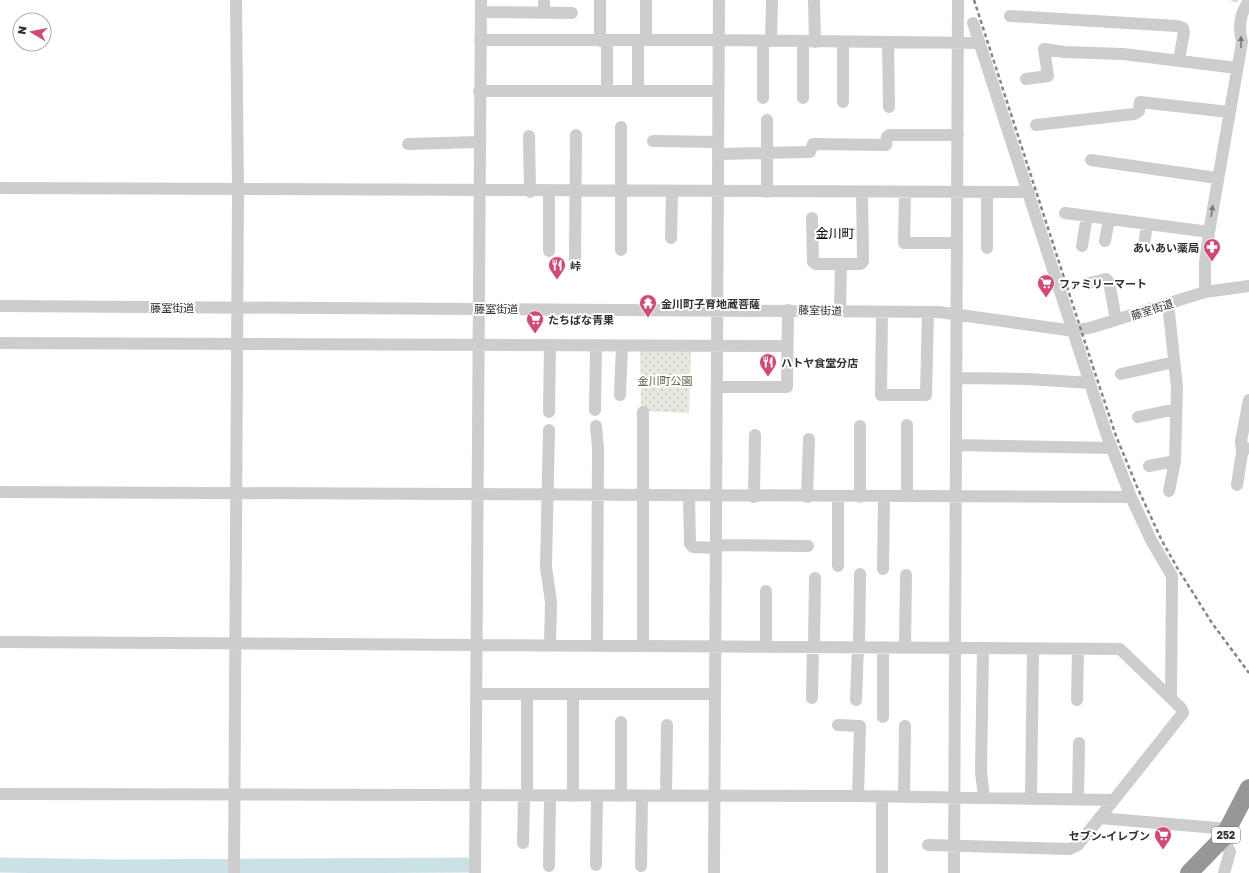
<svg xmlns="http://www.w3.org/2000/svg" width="1249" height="873" font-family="'Golos Text','Noto Sans JP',sans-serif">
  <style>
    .park { fill: url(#park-dots) }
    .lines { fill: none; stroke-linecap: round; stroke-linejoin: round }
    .stream { stroke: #cae1e5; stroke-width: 2.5 }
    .river { stroke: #cae1e5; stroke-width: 15 }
    .minor { stroke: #cdcdcd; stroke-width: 12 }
    .highway { stroke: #979797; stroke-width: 18 }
    .rail { stroke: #858585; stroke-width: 2.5; stroke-dasharray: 4 3; stroke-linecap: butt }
    .oneway { fill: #777 }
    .labels { text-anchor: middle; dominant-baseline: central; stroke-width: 4; stroke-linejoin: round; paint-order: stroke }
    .shield { fill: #fff; stroke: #6e6e6e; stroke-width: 1 }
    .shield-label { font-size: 10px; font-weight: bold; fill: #303030 }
    .poi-label { font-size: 11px; font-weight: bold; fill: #303030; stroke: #fff; text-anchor: start }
    .street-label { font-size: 11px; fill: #303030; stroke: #fff }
    .park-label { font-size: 11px; fill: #5c6743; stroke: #fff }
    .quarter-label { font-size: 13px; fill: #000; stroke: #fff }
  </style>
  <defs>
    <pattern id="park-dots" width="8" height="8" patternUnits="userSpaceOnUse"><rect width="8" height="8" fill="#e6e8dd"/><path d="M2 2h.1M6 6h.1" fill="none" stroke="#c6c7be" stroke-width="1.8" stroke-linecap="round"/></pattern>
  </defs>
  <rect width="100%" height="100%" fill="#fff"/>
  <!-- park -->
  <path class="park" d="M 640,348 L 691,348 L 689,413 L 641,411 Z"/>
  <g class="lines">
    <!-- stream -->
    <path class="stream" d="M 1232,0 L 1237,1"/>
    <!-- river -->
    <path class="river" d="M 0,865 L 116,867 L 470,865"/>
    <!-- minor -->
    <path class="minor" d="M 544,0 L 544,12
      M 600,0 L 600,41
      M 814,0 L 815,42
      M 481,12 L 572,13
      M 1010,16 L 1177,26 L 1183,28 L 1184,32 L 1179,60
      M 973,23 L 1107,436 L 1131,497 L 1151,540 L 1172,576 L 1171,697
      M 480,40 L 718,40 L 980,43
      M 646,40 L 646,0
      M 771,41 L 772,0
      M 843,42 L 843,102
      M 888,43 L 889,107
      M 1026,79 L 1048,76 L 1044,49 L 1064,52 L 1123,54 L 1237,68
      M 479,91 L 718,91
      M 607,91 L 607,41
      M 638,91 L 638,41
      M 763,98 L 763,41
      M 803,98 L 803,41
      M 767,120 L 767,192
      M 1036,125 L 1134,114 L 1139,111 L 1140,102 L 1229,112
      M 529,136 L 530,192
      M 653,141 L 718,142
      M 408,144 L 479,142
      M 718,154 L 810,152 L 813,144 L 886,145 L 887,137 L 889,135 L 958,135
      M 1091,160 L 1217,178
      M 0,188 L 1029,192
      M 905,193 L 904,243 L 957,243
      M 987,193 L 987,248
      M 1065,213 L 1209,232
      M 812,218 L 813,262 L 816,264 L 861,264 L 863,261 L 862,192
      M 671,238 L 672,192
      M 1105,241 L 1109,219
      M 1144,245 L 1147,224
      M 1082,246 L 1087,216
      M 621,250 L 621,127
      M 549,251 L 549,192
      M 575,263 L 576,135
      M 1089,283 L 1106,279 L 1109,282 L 1116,320
      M 1205,292 L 1205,263 L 1209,232 L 1242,42 C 1238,27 1240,13 1249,1
      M 1168,303 L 1177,387 L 1175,461 L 1169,491
      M 0,306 L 939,312 L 1074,331 L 1093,327 L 1205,292 L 1249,286
      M 840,310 L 841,264
      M 882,312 L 881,395 L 926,395 L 928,312
      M 0,343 L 787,346
      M 1121,374 L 1174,362
      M 957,378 L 1028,379 L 1090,383
      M 717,387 L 787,387 L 788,310
      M 620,395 L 622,346
      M 595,410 L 596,346
      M 549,412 L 550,345
      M 1138,417 L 1176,409
      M 907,425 L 907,496
      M 596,426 L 598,448 L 597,645
      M 549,430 L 546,567 L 551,602 L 550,645
      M 956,445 L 1112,448
      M 1242,453 L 1241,441 L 1249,400
      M 1149,466 L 1175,461
      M 1237,485 L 1242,453 L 1246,448
      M 0,492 L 1131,497
      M 689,496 L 690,544 L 693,547 L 716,548
      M 754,497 L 755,435
      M 807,497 L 809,439
      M 860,497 L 860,426
      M 716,545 L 808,546
      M 838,566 L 838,497
      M 883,569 L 884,497
      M 0,642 L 1120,649 L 1181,708 L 1183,713 L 1078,845 L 1070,849 L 928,845
      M 643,646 L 643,412
      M 766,646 L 766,591
      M 814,646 L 815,578
      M 859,647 L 860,574
      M 905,647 L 906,575
      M 983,649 L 981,772 L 984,798
      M 476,694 L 715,694
      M 573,694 L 573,796
      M 812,698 L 813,646
      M 856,700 L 858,647
      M 1077,700 L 1078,649
      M 883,717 L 883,647
      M 621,722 L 621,796
      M 838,725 L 860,726 L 858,796
      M 0,794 L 858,796 L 1114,800
      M 527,796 L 527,694
      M 666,796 L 667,725
      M 904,797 L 905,726
      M 1031,798 L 1033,650
      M 1078,799 L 1079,743
      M 1099,818 L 1229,829
      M 1223,838 L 1230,852 L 1224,873
      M 523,843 L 524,796
      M 596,865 L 597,796
      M 549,866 L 550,797
      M 641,866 L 642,796
      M 882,871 L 882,797
      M 234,873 L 238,190 L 236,0
      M 475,873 L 481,0
      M 714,873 L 719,0
      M 954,873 L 958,0"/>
    <!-- highway -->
    <path class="highway" d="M 1189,873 L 1223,838 L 1249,788"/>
    <!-- rail -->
    <path class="rail" d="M 974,0 L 1095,373 L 1116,436 L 1138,489 L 1162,541 L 1178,569 L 1212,623 L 1249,673"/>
  </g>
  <!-- one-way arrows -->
  <defs><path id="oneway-solid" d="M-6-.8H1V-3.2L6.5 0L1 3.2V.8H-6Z"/></defs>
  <g class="oneway">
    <use href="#oneway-solid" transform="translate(1241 42) rotate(-91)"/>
    <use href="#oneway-solid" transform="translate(1212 211) rotate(-81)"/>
  </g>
  <!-- icons -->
  <defs>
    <g id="pharmacy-pin" transform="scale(0.9)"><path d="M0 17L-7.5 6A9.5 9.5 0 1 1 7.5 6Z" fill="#d04a74" stroke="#fff"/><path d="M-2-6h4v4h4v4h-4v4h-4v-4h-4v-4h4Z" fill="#fff"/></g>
    <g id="restaurant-pin" transform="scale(0.9)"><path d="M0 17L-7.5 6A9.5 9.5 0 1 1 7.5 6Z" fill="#d04a74" stroke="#fff"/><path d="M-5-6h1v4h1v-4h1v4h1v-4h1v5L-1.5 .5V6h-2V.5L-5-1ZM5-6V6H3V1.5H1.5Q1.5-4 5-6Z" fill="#fff"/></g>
    <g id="supermarket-pin" transform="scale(0.9)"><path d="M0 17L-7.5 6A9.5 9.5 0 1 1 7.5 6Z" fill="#d04a74" stroke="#fff"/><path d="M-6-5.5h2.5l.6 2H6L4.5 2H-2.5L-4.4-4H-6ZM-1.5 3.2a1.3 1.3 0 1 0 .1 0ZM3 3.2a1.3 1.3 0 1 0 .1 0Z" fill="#fff"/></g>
    <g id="temple-pin" transform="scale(0.9)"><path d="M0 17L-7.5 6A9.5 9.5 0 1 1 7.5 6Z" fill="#d04a74" stroke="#fff"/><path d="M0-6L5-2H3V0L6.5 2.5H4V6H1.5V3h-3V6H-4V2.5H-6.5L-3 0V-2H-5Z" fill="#fff"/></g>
  </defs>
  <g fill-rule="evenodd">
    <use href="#pharmacy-pin" x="1212" y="247"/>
    <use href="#restaurant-pin" x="557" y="265"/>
    <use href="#supermarket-pin" x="1046" y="283"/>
    <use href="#temple-pin" x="648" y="303"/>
    <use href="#supermarket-pin" x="535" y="319"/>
    <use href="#restaurant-pin" x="768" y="362"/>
    <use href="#supermarket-pin" x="1163" y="835"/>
  </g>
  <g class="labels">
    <!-- shield labels -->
    <rect class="shield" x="1212" y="827" width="28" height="16" rx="3"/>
    <g class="shield-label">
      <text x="1226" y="835">252</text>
    </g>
    <!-- poi labels -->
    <g class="poi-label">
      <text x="1199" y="247" text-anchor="end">あいあい薬局</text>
      <text x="570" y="265">峠</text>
      <text x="1059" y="283">ファミリーマート</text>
      <text x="661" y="303">金川町子育地蔵菩薩</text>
      <text x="548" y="319">たちばな青果</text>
      <text x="781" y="362">ハトヤ食堂分店</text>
      <text x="1150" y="835" text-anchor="end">セブン-イレブン</text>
    </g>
    <!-- street labels -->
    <g class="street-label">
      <text x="172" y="307">藤室街道</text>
      <text x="496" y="308">藤室街道</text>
      <text transform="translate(1152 309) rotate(-18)">藤室街道</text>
      <text transform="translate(820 310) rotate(1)">藤室街道</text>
    </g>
    <!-- park labels -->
    <g class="park-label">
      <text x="665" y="380">金川町公園</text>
    </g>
    <!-- quarter labels -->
    <g class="quarter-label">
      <text x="835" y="233">金川町</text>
    </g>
  </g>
  <!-- north arrow -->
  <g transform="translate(32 32) rotate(280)"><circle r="19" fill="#ffffff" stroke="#acacac"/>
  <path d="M0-3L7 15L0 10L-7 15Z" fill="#d04a74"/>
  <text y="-6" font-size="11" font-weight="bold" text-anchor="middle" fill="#303030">N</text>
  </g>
</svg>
